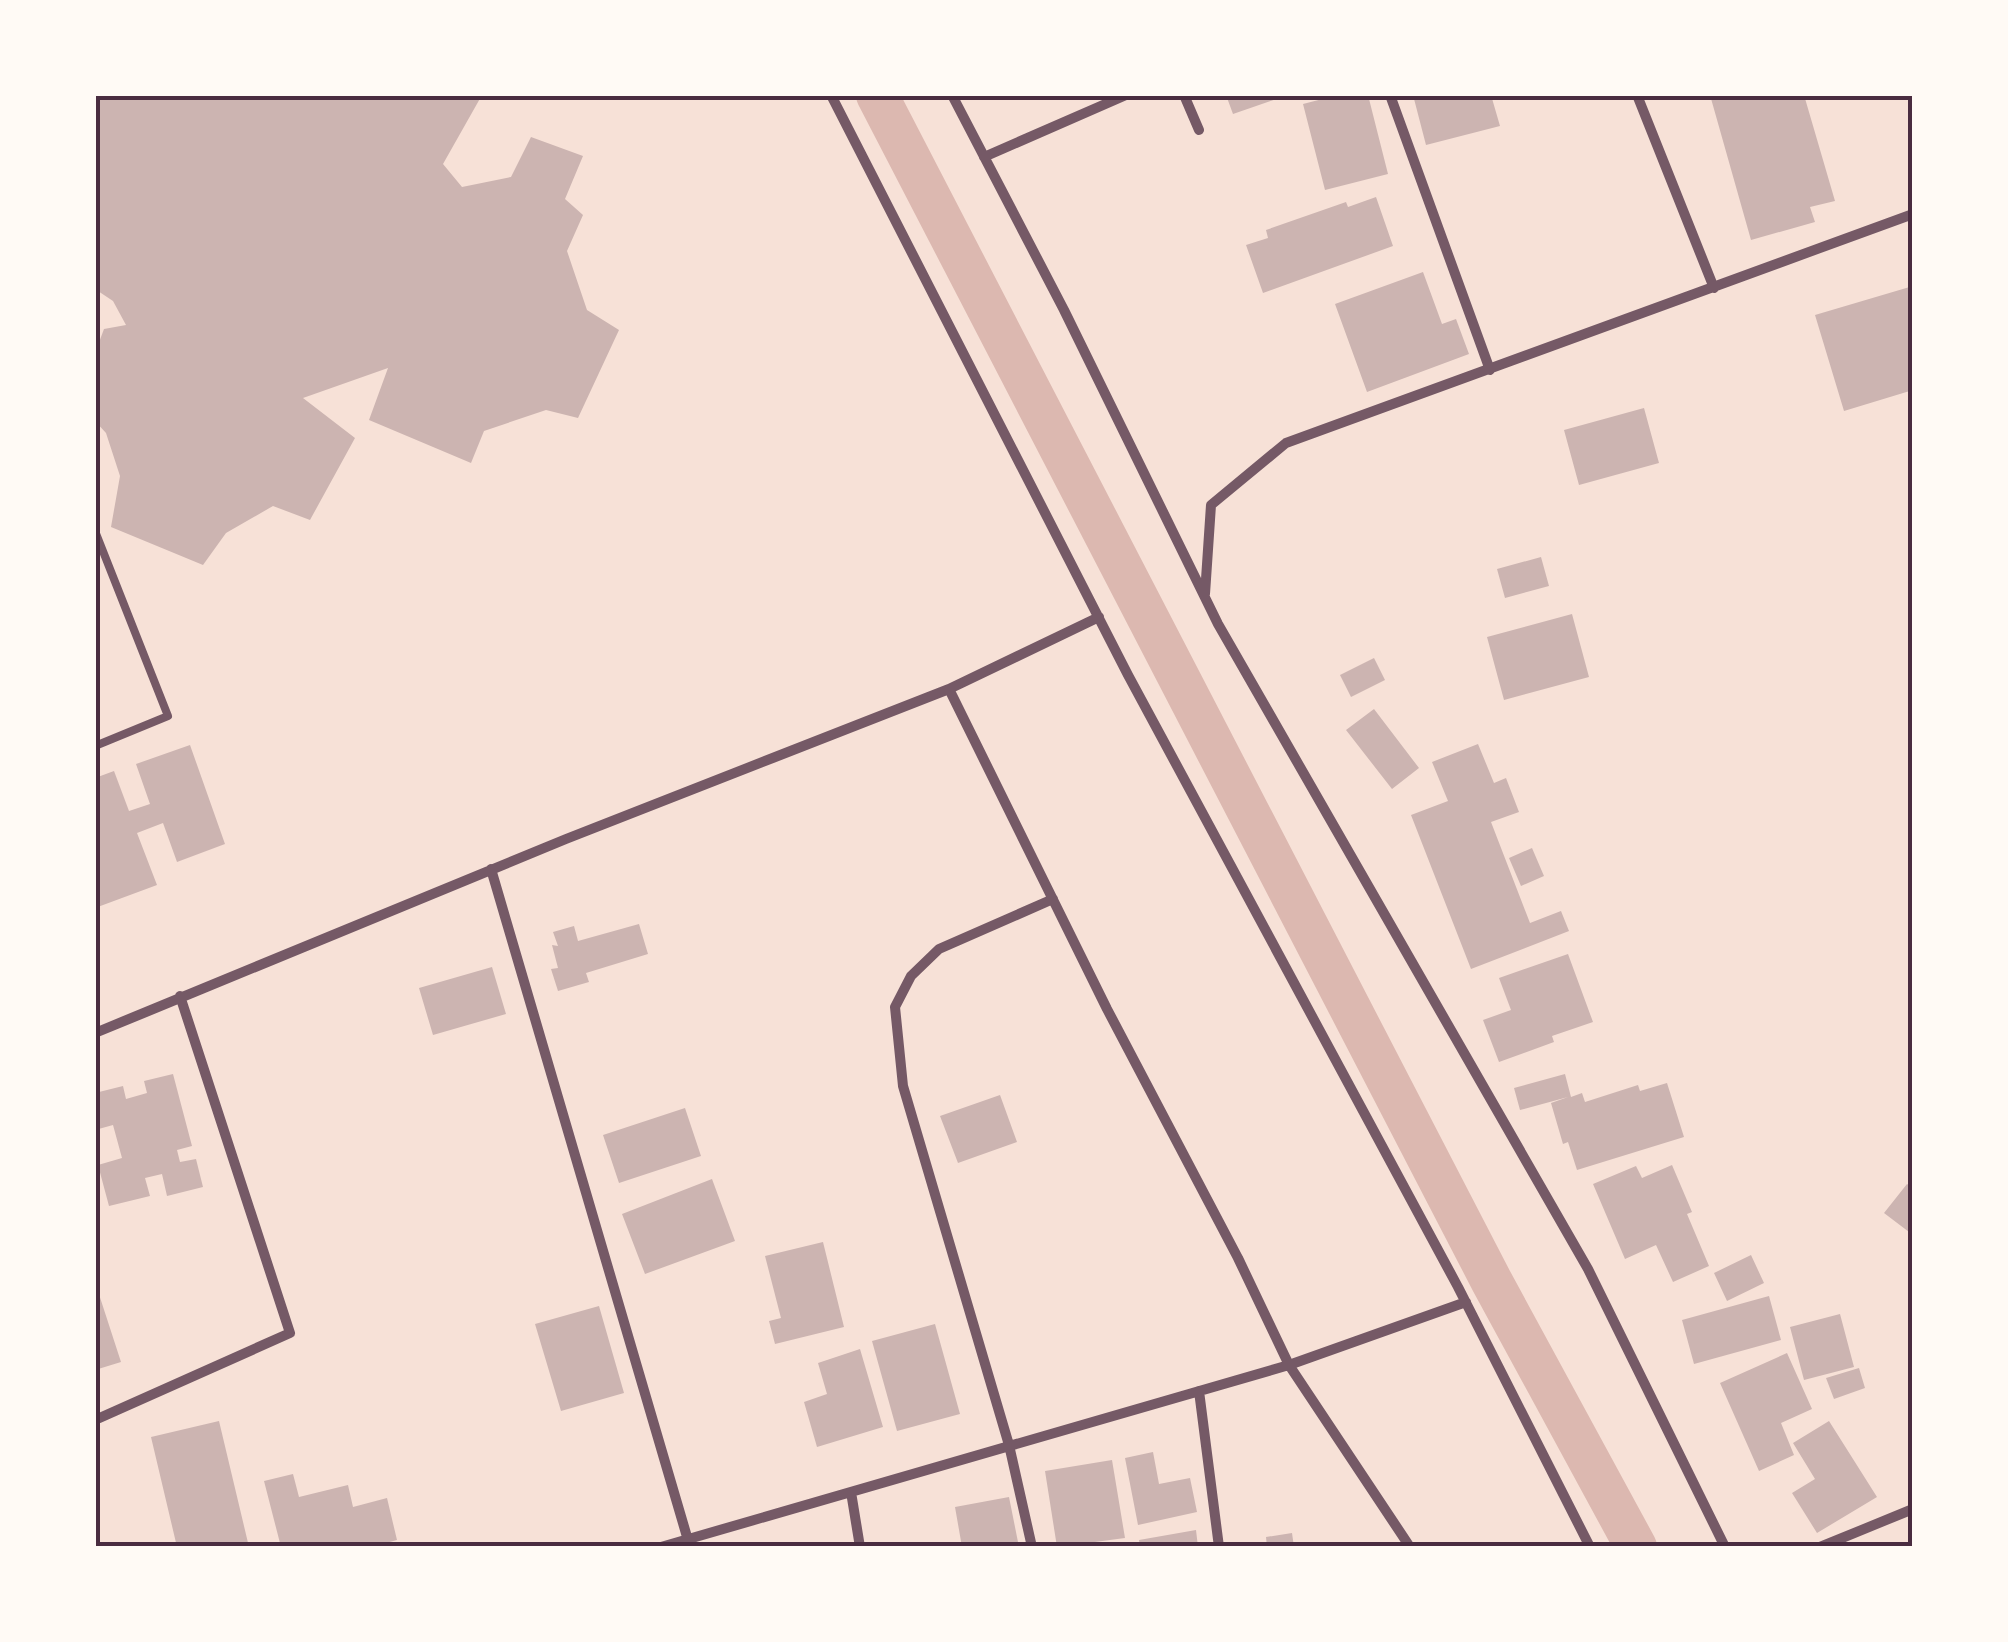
<svg xmlns="http://www.w3.org/2000/svg" width="2008" height="1642" font-family="'Open Sans',sans-serif">
  <style>
    .lines { fill: none; stroke-linecap: round; stroke-linejoin: round }
    .canal { stroke: #dcb8b0; stroke-width: 42 }
    .building { fill: #ccb4b1 }
    .service { stroke: #755966; stroke-width: 8 }
    .minor { stroke: #755966; stroke-width: 10 }
    .neatline { fill: none; stroke: #4a2c40; stroke-width: 4 }
  </style>
  <rect width="100%" height="100%" fill="#f7e1d7"/>
  <g class="lines">
    <!-- canal -->
    <path class="canal" d="M 877,95 L 1492,1282 L 1636,1547"/>
  </g>
  <!-- building -->
  <path class="building" d="M 95,95 L 482,95 L 443,164 L 462,187 L 511,177 L 531,137 L 583,156 L 565,199 L 583,215 L 567,251 L 587,310 L 619,330 L 578,418 L 546,410 L 484,431 L 471,463 L 369,420 L 388,368 L 303,398 L 355,438 L 310,520 L 273,506 L 226,533 L 203,565 L 111,527 L 120,476 L 106,433 L 95,421 L 95,353 L 104,329 L 126,325 L 113,301 L 98,291 L 95,284 Z
    M 1226,95 L 1285,95 L 1285,96 L 1233,114 Z
    M 1338,95 L 1368,95 L 1388,174 L 1325,190 L 1303,104 Z
    M 1413,95 L 1491,95 L 1500,126 L 1426,145 Z
    M 1710,95 L 1804,95 L 1835,201 L 1810,207 L 1815,222 L 1751,240 Z
    M 1376,197 L 1393,246 L 1263,293 L 1246,245 L 1268,238 L 1266,230 L 1346,202 L 1348,207 Z
    M 1423,272 L 1442,324 L 1456,319 L 1469,354 L 1367,392 L 1335,304 Z
    M 1913,286 L 1913,390 L 1844,411 L 1815,315 Z
    M 1644,408 L 1659,463 L 1579,485 L 1564,430 Z
    M 1541,557 L 1549,586 L 1505,598 L 1497,569 Z
    M 1572,614 L 1589,677 L 1504,700 L 1487,637 Z
    M 1374,658 L 1385,680 L 1351,697 L 1340,675 Z
    M 1374,709 L 1419,768 L 1392,789 L 1346,730 Z
    M 1478,744 L 1494,783 L 1506,778 L 1519,812 L 1491,822 L 1530,923 L 1561,911 L 1569,931 L 1471,969 L 1411,815 L 1448,801 L 1432,762 Z
    M 190,745 L 225,844 L 177,862 L 163,823 L 137,833 L 157,885 L 95,908 L 95,778 L 114,771 L 129,811 L 150,804 L 136,764 Z
    M 1532,848 L 1544,876 L 1521,886 L 1509,858 Z
    M 639,924 L 648,954 L 586,973 L 589,982 L 558,991 L 551,969 L 558,968 L 552,945 L 558,946 L 553,932 L 574,926 L 578,941 Z
    M 1568,954 L 1593,1022 L 1552,1036 L 1554,1042 L 1499,1062 L 1483,1020 L 1511,1010 L 1499,978 Z
    M 492,967 L 506,1014 L 433,1035 L 419,988 Z
    M 173,1074 L 192,1146 L 177,1150 L 180,1162 L 196,1159 L 203,1187 L 167,1196 L 162,1174 L 145,1178 L 150,1196 L 109,1206 L 98,1165 L 122,1158 L 113,1125 L 95,1130 L 95,1093 L 123,1086 L 126,1099 L 147,1093 L 144,1081 Z
    M 1565,1074 L 1571,1097 L 1582,1093 L 1585,1102 L 1638,1085 L 1640,1091 L 1667,1083 L 1684,1137 L 1577,1170 L 1568,1142 L 1563,1144 L 1551,1103 L 1568,1097 L 1520,1110 L 1514,1088 Z
    M 1000,1095 L 1017,1142 L 958,1163 L 940,1116 Z
    M 685,1108 L 701,1156 L 619,1183 L 603,1135 Z
    M 1672,1165 L 1692,1212 L 1687,1214 L 1709,1266 L 1673,1282 L 1656,1245 L 1625,1259 L 1593,1184 L 1636,1166 L 1642,1178 Z
    M 712,1179 L 735,1241 L 645,1274 L 622,1214 Z
    M 1907,1184 L 1913,1188 L 1913,1235 L 1884,1213 Z
    M 823,1242 L 844,1327 L 775,1344 L 769,1321 L 781,1318 L 765,1256 Z
    M 1751,1255 L 1764,1283 L 1727,1301 L 1714,1273 Z
    M 95,1282 L 121,1362 L 95,1370 Z
    M 1769,1296 L 1781,1340 L 1694,1364 L 1682,1320 Z
    M 599,1306 L 624,1393 L 561,1411 L 535,1324 Z
    M 1840,1314 L 1854,1367 L 1804,1380 L 1790,1327 Z
    M 935,1324 L 960,1414 L 897,1431 L 872,1341 Z
    M 860,1349 L 883,1427 L 817,1447 L 804,1402 L 827,1394 L 818,1363 Z
    M 1787,1353 L 1812,1409 L 1781,1423 L 1794,1455 L 1759,1471 L 1720,1383 Z
    M 1859,1368 L 1865,1388 L 1834,1399 L 1826,1378 Z
    M 219,1421 L 249,1547 L 177,1547 L 151,1437 Z
    M 1829,1421 L 1877,1497 L 1817,1533 L 1792,1493 L 1815,1479 L 1793,1443 Z
    M 1153,1452 L 1159,1484 L 1190,1478 L 1197,1512 L 1138,1525 L 1125,1458 Z
    M 1112,1460 L 1125,1538 L 1057,1547 L 1045,1471 Z
    M 293,1474 L 299,1497 L 348,1485 L 353,1507 L 387,1498 L 397,1540 L 371,1547 L 281,1547 L 264,1481 Z
    M 1009,1497 L 1019,1547 L 962,1547 L 955,1507 Z
    M 1196,1530 L 1198,1547 L 1140,1547 L 1139,1540 Z
    M 1292,1533 L 1294,1547 L 1267,1547 L 1266,1537 Z"/>
  <g class="lines">
    <!-- service -->
    <path class="service" d="M 95,531 L 168,716 L 95,746"/>
    <!-- minor -->
    <path class="minor" d="M 831,95 L 1128,675 L 1458,1287 L 1590,1547
      M 952,95 L 1064,310 L 1218,624 L 1588,1269 L 1725,1547
      M 1184,95 L 1199,130
      M 1390,95 L 1490,370
      M 1637,95 L 1714,288
      M 984,157 L 1126,95
      M 1205,594 L 1211,505 L 1286,443 L 1913,214
      M 949,689 L 1099,617
      M 491,869 L 690,1547
      M 95,1033 L 566,839 L 949,689 L 1107,1009 L 1238,1258 L 1289,1365 L 1410,1547
      M 1199,1391 L 1219,1547
      M 95,1420 L 290,1333 L 180,996
      M 851,1492 L 860,1547
      M 661,1547 L 1289,1365 L 1466,1302
      M 1032,1547 L 1009,1445 L 903,1086 L 895,1007 L 911,976 L 939,949 L 1053,899
      M 1820,1547 L 1913,1509"/>
  </g>
  <!-- border -->
  <rect width="2008" height="1642" fill="none" stroke="#fffaf5" stroke-width="195"/>
  <rect x="98" y="98" width="1812" height="1446" class="neatline"/>
</svg>
